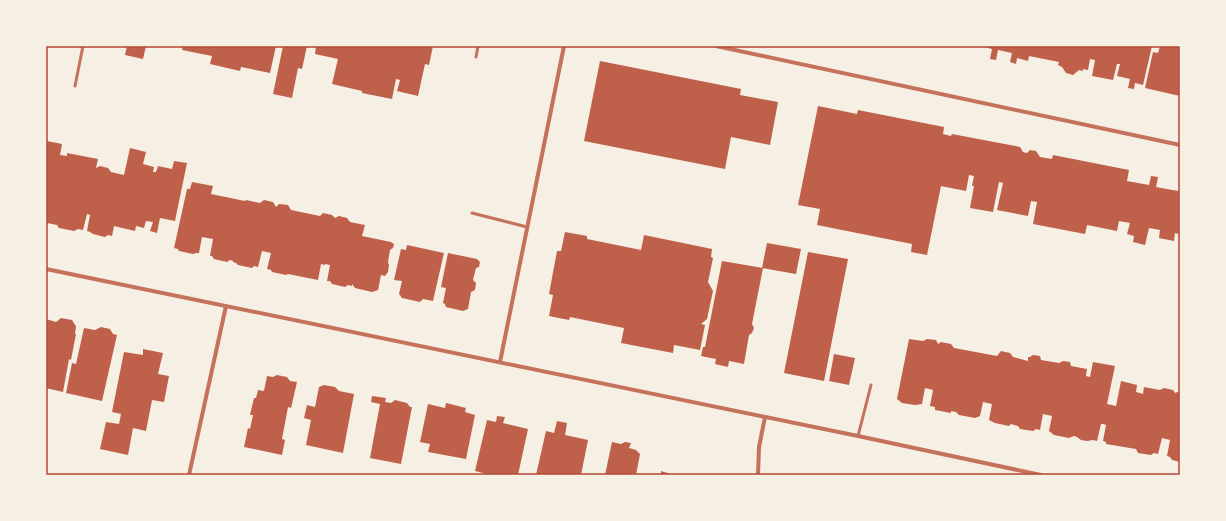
<svg xmlns="http://www.w3.org/2000/svg" width="1226" height="521" font-family="Manrope,sans-serif">
  <style>
    .building { fill: #bf614a }
    .lines { fill: none; stroke-linecap: round; stroke-linejoin: round }
    .service { stroke: #c5725c; stroke-width: 3 }
    .minor { stroke: #c5725c; stroke-width: 4 }
    .neatline { fill: none; stroke: #b5482f; stroke-width: 1.5 }
  </style>
  <rect width="100%" height="100%" fill="#f6efe4"/>
  <!-- building -->
  <path class="building" d="M 127,46 L 146,46 L 143,59 L 125,55 Z
    M 183,46 L 276,46 L 270,73 L 241,67 L 240,71 L 210,64 L 212,56 L 182,50 Z
    M 283,46 L 307,46 L 302,69 L 298,68 L 292,98 L 273,94 Z
    M 316,46 L 433,46 L 429,65 L 425,64 L 418,96 L 397,91 L 400,80 L 396,79 L 392,99 L 362,93 L 362,91 L 332,84 L 338,59 L 315,54 Z
    M 980,46 L 1152,46 L 1143,85 L 1135,83 L 1134,89 L 1128,88 L 1130,79 L 1117,76 L 1120,64 L 1117,64 L 1113,80 L 1092,76 L 1095,60 L 1090,59 L 1088,70 L 1083,69 L 1083,71 L 1079,70 L 1073,75 L 1066,73 L 1062,67 L 1058,65 L 1059,62 L 1029,56 L 1028,61 L 1017,58 L 1016,64 L 1010,62 L 1012,53 L 998,50 L 996,60 L 990,59 L 992,49 Z
    M 1160,46 L 1180,46 L 1180,96 L 1145,88 L 1153,52 L 1158,53 Z
    M 600,61 L 741,89 L 740,95 L 778,102 L 770,145 L 731,137 L 725,169 L 584,141 Z
    M 818,106 L 857,114 L 858,110 L 944,127 L 943,134 L 951,136 L 952,134 L 1020,147 L 1023,152 L 1027,153 L 1030,150 L 1036,151 L 1040,157 L 1052,159 L 1053,155 L 1129,170 L 1127,181 L 1149,185 L 1151,176 L 1158,177 L 1156,187 L 1178,191 L 1180,187 L 1180,226 L 1178,234 L 1175,233 L 1174,241 L 1159,238 L 1160,230 L 1149,228 L 1145,245 L 1133,242 L 1134,236 L 1127,234 L 1130,223 L 1119,221 L 1117,231 L 1087,225 L 1085,234 L 1033,224 L 1037,202 L 1031,201 L 1028,216 L 997,210 L 1003,183 L 999,182 L 993,212 L 970,208 L 974,186 L 972,186 L 974,176 L 969,175 L 966,191 L 941,186 L 927,255 L 911,252 L 912,244 L 817,225 L 820,209 L 798,205 Z
    M 47,141 L 62,144 L 60,155 L 67,156 L 67,153 L 98,159 L 96,168 L 100,166 L 108,168 L 111,172 L 124,175 L 130,148 L 146,152 L 143,164 L 154,167 L 153,172 L 156,172 L 158,166 L 172,169 L 174,161 L 187,163 L 175,221 L 160,218 L 157,233 L 150,231 L 153,222 L 146,221 L 144,228 L 136,226 L 135,231 L 114,226 L 112,236 L 108,235 L 105,237 L 93,234 L 90,232 L 87,231 L 90,215 L 87,214 L 83,230 L 78,229 L 74,231 L 59,228 L 57,225 L 47,223 L 46,223 L 46,145 Z
    M 192,182 L 213,186 L 211,194 L 245,201 L 246,200 L 260,203 L 264,200 L 273,202 L 276,207 L 279,204 L 288,205 L 291,210 L 320,216 L 323,213 L 332,215 L 335,218 L 339,216 L 347,218 L 350,222 L 365,225 L 362,236 L 391,242 L 394,244 L 393,248 L 390,250 L 388,262 L 389,265 L 388,272 L 385,276 L 381,275 L 378,290 L 372,292 L 355,288 L 352,284 L 352,286 L 348,285 L 345,287 L 332,284 L 330,281 L 327,281 L 330,265 L 325,264 L 325,265 L 321,264 L 318,280 L 288,274 L 286,275 L 272,272 L 271,270 L 267,269 L 271,253 L 262,251 L 258,267 L 254,266 L 252,268 L 238,265 L 236,263 L 233,262 L 233,261 L 230,260 L 227,262 L 214,259 L 212,256 L 210,256 L 213,239 L 202,237 L 199,253 L 196,253 L 193,254 L 179,251 L 178,249 L 174,248 L 187,189 L 190,189 Z
    M 565,232 L 587,236 L 587,239 L 641,250 L 644,235 L 712,249 L 711,257 L 713,258 L 708,282 L 713,291 L 707,319 L 701,324 L 705,325 L 700,350 L 674,345 L 673,353 L 621,343 L 624,328 L 570,317 L 569,320 L 549,316 L 553,295 L 549,294 L 557,251 L 561,251 Z
    M 767,243 L 801,249 L 796,274 L 762,268 Z
    M 407,245 L 444,253 L 433,301 L 423,299 L 420,302 L 402,298 L 399,294 L 402,281 L 394,280 L 401,249 L 406,250 Z
    M 808,252 L 848,259 L 824,381 L 784,373 Z
    M 448,253 L 477,259 L 480,262 L 479,267 L 476,268 L 473,280 L 476,283 L 475,290 L 471,292 L 468,309 L 463,311 L 446,307 L 445,304 L 443,303 L 446,288 L 441,287 Z
    M 722,261 L 763,268 L 752,324 L 754,328 L 752,333 L 749,335 L 744,364 L 729,361 L 728,367 L 715,364 L 716,359 L 701,356 L 703,347 L 705,347 Z
    M 61,318 L 72,320 L 75,325 L 76,326 L 75,334 L 76,334 L 71,360 L 69,359 L 63,392 L 46,388 L 46,319 L 56,322 Z
    M 101,327 L 110,329 L 113,334 L 117,335 L 102,401 L 66,393 L 72,363 L 76,364 L 84,328 L 95,330 Z
    M 909,339 L 923,341 L 927,339 L 936,340 L 938,344 L 941,342 L 951,344 L 954,348 L 997,356 L 1001,351 L 1010,353 L 1013,357 L 1028,361 L 1028,357 L 1030,357 L 1033,355 L 1040,356 L 1041,360 L 1059,363 L 1063,361 L 1070,362 L 1071,366 L 1087,369 L 1086,376 L 1090,377 L 1093,362 L 1115,366 L 1107,404 L 1116,406 L 1121,381 L 1137,385 L 1136,392 L 1143,394 L 1144,387 L 1160,390 L 1164,388 L 1173,390 L 1175,393 L 1180,391 L 1180,462 L 1172,460 L 1170,457 L 1167,456 L 1170,440 L 1162,438 L 1158,454 L 1154,453 L 1151,455 L 1138,453 L 1136,449 L 1106,444 L 1106,442 L 1103,441 L 1106,425 L 1103,424 L 1101,424 L 1097,441 L 1093,440 L 1087,441 L 1081,440 L 1077,437 L 1074,436 L 1069,438 L 1054,435 L 1049,431 L 1052,416 L 1043,414 L 1040,430 L 1036,429 L 1033,431 L 1020,429 L 1018,426 L 1011,424 L 1009,426 L 995,423 L 989,420 L 992,404 L 983,402 L 980,416 L 975,418 L 959,415 L 956,412 L 951,411 L 951,413 L 935,410 L 935,407 L 930,406 L 933,390 L 925,388 L 922,404 L 915,405 L 902,403 L 897,399 Z
    M 143,349 L 163,353 L 158,374 L 169,376 L 164,402 L 152,400 L 146,431 L 133,428 L 128,455 L 100,449 L 106,422 L 119,424 L 121,414 L 112,412 L 124,352 L 143,355 Z
    M 834,354 L 855,358 L 849,385 L 829,381 Z
    M 277,375 L 287,377 L 290,381 L 297,382 L 291,408 L 288,407 L 282,439 L 285,440 L 282,455 L 244,447 L 248,428 L 250,429 L 253,415 L 250,415 L 254,398 L 256,398 L 258,390 L 264,391 L 267,376 L 273,377 Z
    M 324,385 L 335,387 L 339,391 L 354,394 L 343,453 L 306,445 L 311,420 L 304,418 L 307,405 L 315,407 L 319,387 Z
    M 372,396 L 386,398 L 385,402 L 391,403 L 395,400 L 407,403 L 410,407 L 412,407 L 401,464 L 370,458 L 380,404 L 371,402 Z
    M 446,403 L 466,408 L 465,412 L 475,415 L 466,459 L 428,452 L 430,444 L 420,442 L 428,404 L 445,408 Z
    M 497,416 L 505,417 L 503,423 L 528,429 L 518,475 L 491,475 L 475,471 L 487,420 L 496,422 Z
    M 557,421 L 567,423 L 565,435 L 588,440 L 581,475 L 536,475 L 546,431 L 554,433 Z
    M 612,442 L 621,444 L 625,442 L 631,443 L 629,448 L 636,450 L 640,454 L 636,475 L 605,475 Z
    M 661,471 L 674,475 L 661,475 Z"/>
  <g class="lines">
    <!-- service -->
    <path class="service" d="M 476,57 L 478,46
      M 75,86 L 83,46
      M 472,213 L 527,227
      M 858,436 L 871,385"/>
    <!-- minor -->
    <path class="minor" d="M 716,46 L 1180,145
      M 46,269 L 858,436 L 1041,475
      M 500,362 L 564,46
      M 189,475 L 226,306
      M 758,475 L 759,447 L 765,417"/>
  </g>
  <!-- border -->
  <rect width="1226" height="521" fill="none" stroke="#f6efe4" stroke-width="94"/>
  <rect x="47" y="47" width="1132" height="427" class="neatline"/>
</svg>
